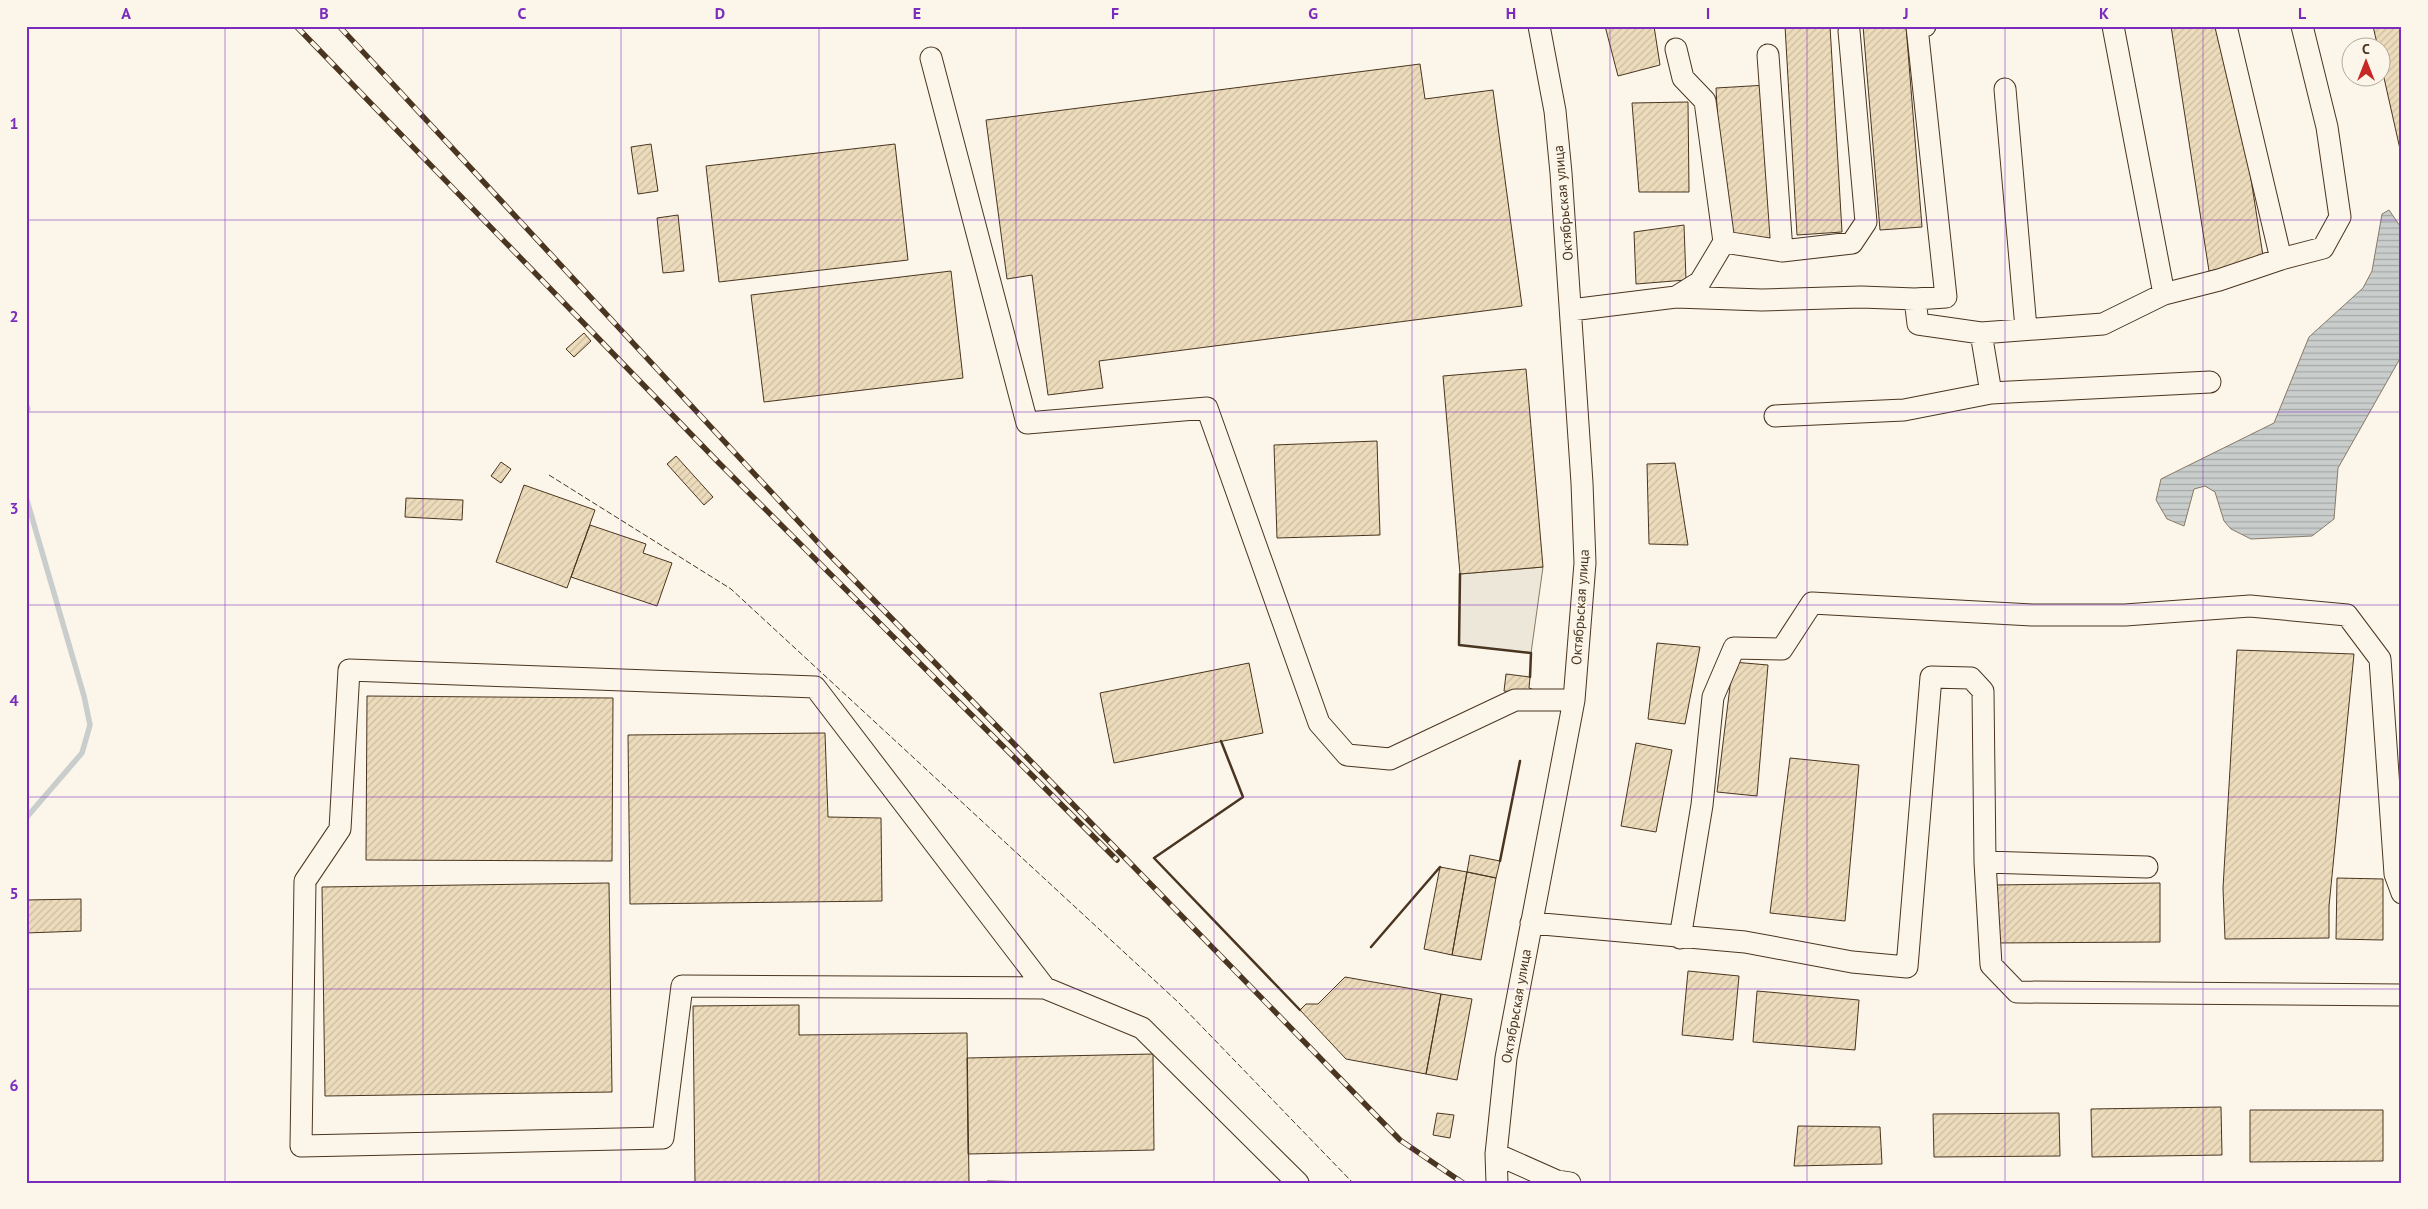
<svg xmlns="http://www.w3.org/2000/svg" width="2428" height="1209" font-family="'PT Sans',sans-serif">
  <style>
    .parking { fill: #ede7d9; stroke: #887966 }
    .water { fill: url(#water-rules); stroke: #887966 }
    .lines { fill: none; stroke-linecap: round; stroke-linejoin: round }
    .stream { stroke: #c9cecd; stroke-width: 5.5 }
    .building { fill: url(#building-hatch); stroke: #4a3520 }
    .minor-casing { stroke: #4a3520; stroke-width: 23 }
    .minor { stroke: #fbf6e9; stroke-width: 21 }
    .rail-casing { stroke: #4a3520; stroke-width: 5.5 }
    .rail { stroke: #fbf6e9; stroke-width: 4; stroke-dasharray: 11; stroke-linecap: butt }
    .fence { stroke: #4a3520; stroke-width: 1; stroke-dasharray: 6 2.5; stroke-linecap: butt }
    .wall { stroke: #4a3520; stroke-width: 2.5 }
    .grid { fill: none; stroke: #7b2cbf; stroke-width: 1; stroke-opacity: 0.55 }
    .labels { text-anchor: middle; dominant-baseline: central; stroke-width: 4; stroke-linejoin: round; paint-order: stroke }
    .street-label { font-size: 14px; fill: #4a3520; stroke: #fbf6e9 }
    .neatline { fill: none; stroke: #7b2cbf; stroke-width: 2 }
    .grid-label { font-size: 16px; text-anchor: middle; font-weight: bold; fill: #7b2cbf }
  </style>
  <defs>
    <pattern id="water-rules" width="6" height="5" patternUnits="userSpaceOnUse" patternTransform="scale(1.25)"><rect width="6" height="5" fill="#c9cecd"/><path d="M0 2.5h6" fill="none" stroke="#a5a8a6"/></pattern>
    <pattern id="building-hatch" width="6" height="6" patternUnits="userSpaceOnUse" patternTransform="scale(1.25)"><rect width="6" height="6" fill="#ecdcbc"/><path d="M-1 1l2-2M0 6l6-6M5 7l2-2" fill="none" stroke="#ccbda1"/></pattern>
  </defs>
  <rect width="100%" height="100%" fill="#fbf6e9"/>
  <!-- parking -->
  <path class="parking" d="M 1543,567 L 1531,653 L 1459,645 L 1460,574 Z"/>
  <!-- water -->
  <path class="water" d="M 2389,210 L 2402,229 L 2402,355 L 2338,468 L 2334,519 L 2312,536 L 2251,539 L 2231,529 L 2224,521 L 2215,492 L 2205,486 L 2194,489 L 2184,526 L 2167,519 L 2156,500 L 2161,479 L 2274,423 L 2309,337 L 2363,288 L 2372,271 L 2382,214 Z"/>
  <g class="lines">
    <!-- stream -->
    <path class="stream" d="M 26,404 L 28,409 L 26,413
      M 26,497 L 84,696 L 90,725 L 82,753 L 26,818"/>
  </g>
  <!-- building -->
  <path class="building" d="M 1605,26 L 1654,26 L 1660,65 L 1618,76 Z
    M 1785,26 L 1830,26 L 1842,232 L 1797,235 Z
    M 1863,26 L 1906,26 L 1922,227 L 1880,230 Z
    M 2171,26 L 2227,26 L 2264,262 L 2209,271 Z
    M 2373,26 L 2402,26 L 2402,158 L 2380,60 L 2380,48 L 2378,48 Z
    M 1420,64 L 1425,99 L 1493,90 L 1522,306 L 1099,361 L 1103,388 L 1048,395 L 1032,275 L 1007,279 L 986,120 Z
    M 1767,85 L 1775,240 L 1724,242 L 1716,88 Z
    M 1688,102 L 1689,192 L 1639,192 L 1632,103 Z
    M 651,144 L 658,191 L 638,194 L 631,147 Z
    M 895,144 L 908,260 L 719,282 L 706,166 Z
    M 678,215 L 684,271 L 663,273 L 657,218 Z
    M 1684,225 L 1686,280 L 1636,284 L 1634,232 Z
    M 951,271 L 963,378 L 764,402 L 751,295 Z
    M 584,333 L 591,341 L 574,357 L 566,349 Z
    M 1526,369 L 1543,567 L 1460,574 L 1443,376 Z
    M 1377,441 L 1380,535 L 1277,538 L 1274,445 Z
    M 676,456 L 713,497 L 704,505 L 667,464 Z
    M 501,462 L 511,469 L 501,483 L 491,476 Z
    M 1675,463 L 1688,545 L 1649,544 L 1647,464 Z
    M 524,485 L 595,510 L 567,588 L 496,562 Z
    M 406,498 L 463,500 L 462,520 L 405,517 Z
    M 590,525 L 646,544 L 643,553 L 672,563 L 657,606 L 571,577 Z
    M 1657,643 L 1700,647 L 1685,724 L 1648,719 Z
    M 2237,650 L 2354,654 L 2329,906 L 2329,938 L 2225,939 L 2223,888 Z
    M 1733,662 L 1768,665 L 1757,796 L 1717,792 Z
    M 1249,663 L 1263,733 L 1114,763 L 1100,693 Z
    M 1506,674 L 1530,677 L 1529,688 L 1534,690 L 1522,693 L 1504,691 Z
    M 367,696 L 613,698 L 612,861 L 366,860 Z
    M 825,733 L 828,817 L 881,818 L 882,901 L 630,904 L 628,735 Z
    M 1636,743 L 1672,750 L 1656,832 L 1621,826 Z
    M 1790,758 L 1859,765 L 1845,921 L 1770,913 Z
    M 1470,855 L 1500,861 L 1496,878 L 1467,872 Z
    M 1440,867 L 1467,872 L 1452,955 L 1424,949 Z
    M 1467,872 L 1496,878 L 1481,960 L 1452,955 Z
    M 2337,878 L 2383,879 L 2383,940 L 2336,939 Z
    M 609,883 L 612,1092 L 325,1096 L 322,887 Z
    M 2160,883 L 2160,942 L 1992,943 L 1992,885 Z
    M 81,899 L 81,931 L 26,933 L 26,900 Z
    M 1688,971 L 1739,976 L 1733,1040 L 1682,1035 Z
    M 1345,977 L 1441,994 L 1426,1074 L 1346,1059 L 1300,1010 L 1306,1004 L 1318,1004 Z
    M 1757,991 L 1859,1000 L 1855,1050 L 1753,1042 Z
    M 1441,994 L 1472,999 L 1457,1080 L 1426,1074 Z
    M 799,1005 L 799,1035 L 967,1033 L 969,1183 L 695,1183 L 693,1006 Z
    M 1153,1054 L 1154,1150 L 968,1154 L 967,1058 Z
    M 2221,1107 L 2222,1155 L 2092,1157 L 2091,1109 Z
    M 2250,1110 L 2383,1110 L 2383,1161 L 2250,1162 Z
    M 1437,1113 L 1454,1115 L 1450,1138 L 1433,1135 Z
    M 2059,1113 L 2060,1156 L 1934,1157 L 1933,1114 Z
    M 1798,1126 L 1880,1127 L 1882,1164 L 1794,1166 Z
    M 987,1181 L 1086,1183 L 987,1183 Z"/>
  <g class="lines">
    <!-- minor casing -->
    <g class="minor-casing">
      <path id="minor" d="M 2113,26 L 2164,294
        M 2226,26 L 2281,259 L 2323,248 L 2340,217 L 2327,127 L 2302,26
        M 931,58 L 1027,423 L 1207,408 L 1319,723 L 1347,755 L 1390,759 L 1515,700 L 1574,700
        M 2005,89 L 2026,328
        M 1724,242 L 1782,251 L 1768,55
        M 1782,251 L 1852,243 L 1866,222 L 1849,31
        M 1676,297 L 1762,300 L 1861,297 L 1915,299 L 1918,324 L 1981,333 L 1991,393
        M 1915,299 L 1946,297 L 1917,27 L 1925,26
        M 1571,310 L 1676,297 L 1700,282 L 1724,242 L 1705,101 L 1683,78 L 1676,49
        M 1981,333 L 2103,324 L 2164,294 L 2219,280 L 2281,259
        M 1775,416 L 1904,410 L 1991,393 L 2210,382
        M 1985,862 L 2147,867
        M 1531,923 L 1745,942 L 1852,962 L 1907,967 L 1931,677 L 1971,678 L 1983,691 L 1985,862 L 1991,965 L 2017,992 L 2402,995
        M 1680,938 L 1702,805 L 1713,697 L 1734,648 L 1782,649 L 1812,603 L 2032,615 L 2125,615 L 2250,606 L 2347,615 L 2380,659 L 2395,874 L 2402,893
        M 1045,988 L 815,687 L 349,670 L 340,829 L 305,881 L 301,1146 L 663,1138 L 682,986 L 1045,988 L 1142,1028 L 1298,1183
        M 1496,1154 L 1557,1181 L 1570,1183
        M 1497,1183 L 1496,1154 L 1506,1058 L 1574,700 L 1585,563 L 1582,483 L 1561,173 L 1555,111 L 1539,26"/>
    </g>
    <!-- minor -->
    <use href="#minor" class="minor"/>
    <!-- rail casing -->
    <g class="rail-casing">
      <path id="rail" d="M 296,26 L 719,463 L 1117,860
        M 339,26 L 825,550 L 1133,866 L 1400,1140 L 1463,1183"/>
    </g>
    <!-- rail -->
    <use href="#rail" class="rail"/>
    <!-- fence -->
    <path class="fence" d="M 549,475 L 731,589 L 1178,1002 L 1353,1183"/>
    <!-- wall -->
    <path class="wall" d="M 1460,574 L 1459,645 L 1531,653 L 1530,677
      M 1221,741 L 1243,797 L 1154,858 L 1300,1010
      M 1500,861 L 1520,761
      M 1371,947 L 1440,867"/>
  </g>
  <!-- grid -->
  <path class="grid" d="M 225,26 L 225,1183M 423,26 L 423,1183M 621,26 L 621,1183M 819,26 L 819,1183M 1016,26 L 1016,1183M 1214,26 L 1214,1183M 1412,26 L 1412,1183M 1610,26 L 1610,1183M 1807,26 L 1807,1183M 2005,26 L 2005,1183M 2203,26 L 2203,1183M 26,220 L 2402,220M 26,412 L 2402,412M 26,605 L 2402,605M 26,797 L 2402,797M 26,989 L 2402,989"/>
  <g class="labels">
    <!-- street labels -->
    <g class="street-label">
      <text transform="translate(1563 203) rotate(-95)">Октябрьская улица</text>
      <text transform="translate(1580 607) rotate(-86)">Октябрьская улица</text>
      <text transform="translate(1516 1006) rotate(-80)">Октябрьская улица</text>
    </g>
  </g>
  <!-- border -->
  <rect width="2428" height="1209" fill="none" stroke="#fbf6e9" stroke-width="55"/>
  <!-- north arrow -->
  <g transform="translate(2366 62)"><circle r="24" fill="#fbf6e9" stroke="#b4a999"/>
  <path d="M0-4L9 19L0 12L-9 19Z" fill="#c62828"/>
  <text y="-8" font-size="14" font-weight="bold" text-anchor="middle" fill="#4a3520">С</text>
  </g>
  <rect x="28" y="28" width="2372" height="1154" class="neatline"/>
  <g class="grid-label">
    <text x="126" y="19">A</text>
    <text x="324" y="19">B</text>
    <text x="522" y="19">C</text>
    <text x="720" y="19">D</text>
    <text x="917" y="19">E</text>
    <text x="1115" y="19">F</text>
    <text x="1313" y="19">G</text>
    <text x="1511" y="19">H</text>
    <text x="1708" y="19">I</text>
    <text x="1906" y="19">J</text>
    <text x="2104" y="19">K</text>
    <text x="2302" y="19">L</text>
    <text x="14" y="129">1</text>
    <text x="14" y="322">2</text>
    <text x="14" y="514">3</text>
    <text x="14" y="706">4</text>
    <text x="14" y="899">5</text>
    <text x="14" y="1091">6</text>
  </g>
</svg>
